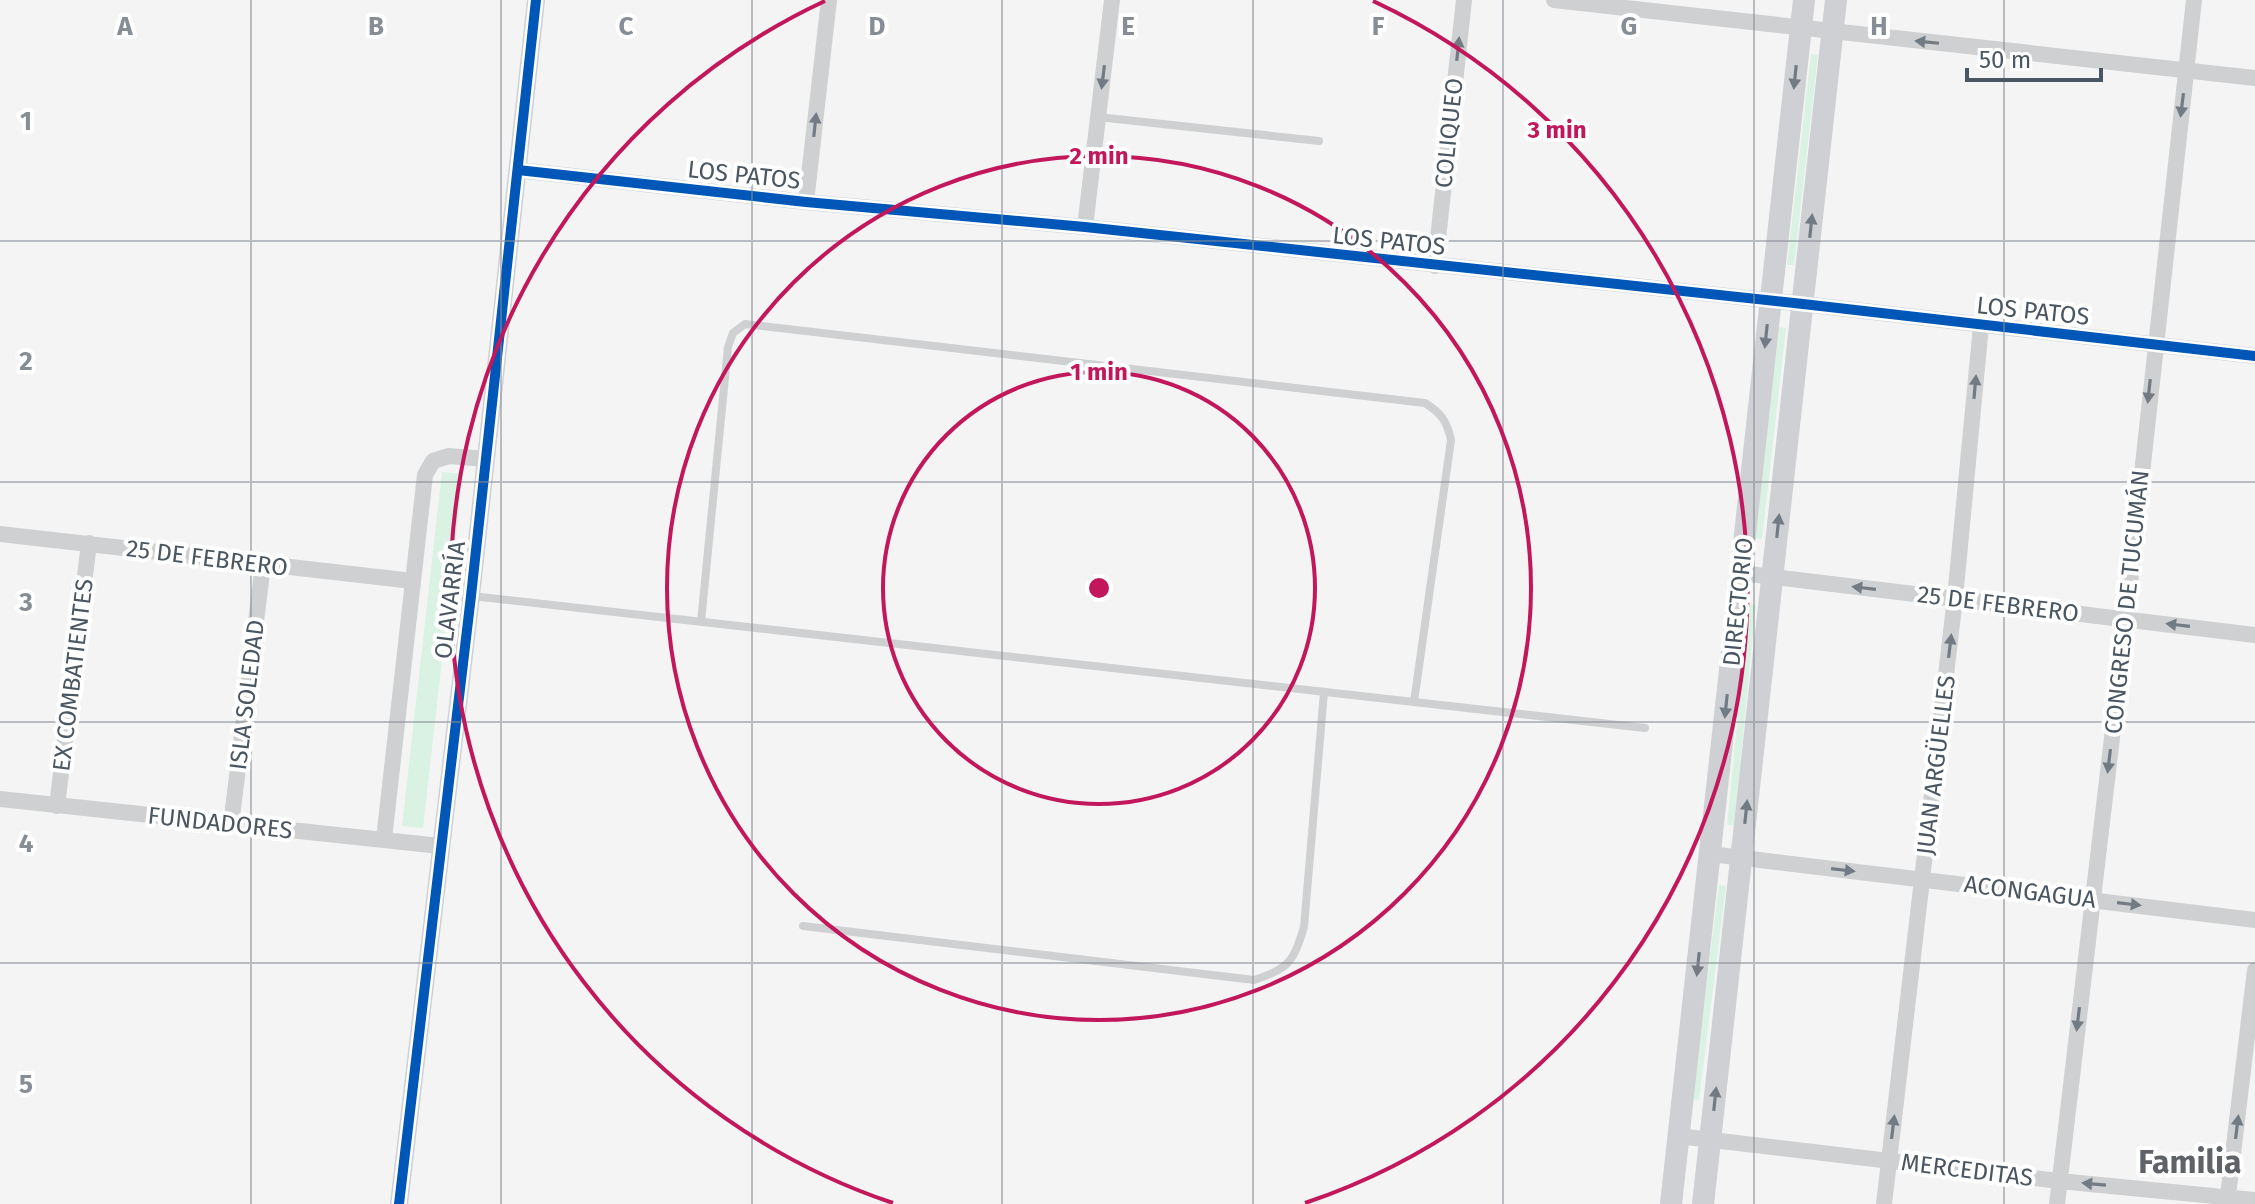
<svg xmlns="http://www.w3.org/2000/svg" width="2255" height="1204" font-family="'Fira Sans',sans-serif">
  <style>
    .green { fill: #d9f2e3 }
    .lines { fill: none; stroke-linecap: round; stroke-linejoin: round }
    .service { stroke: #ced0d2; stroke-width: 8 }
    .minor { stroke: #ced0d2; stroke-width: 16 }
    .tertiary { stroke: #ced0d2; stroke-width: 18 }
    .secondary { stroke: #ced0d4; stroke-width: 22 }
    .cycleway-casing { stroke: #fff; stroke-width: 15 }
    .cycleway { stroke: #0057b8; stroke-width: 10 }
    .oneway { fill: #727b83 }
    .oneway2 { fill: #727b84 }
    .grid { fill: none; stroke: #868d94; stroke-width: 2; stroke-opacity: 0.55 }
    .ring { fill: none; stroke: #c2185b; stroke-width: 4 }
    .labels { text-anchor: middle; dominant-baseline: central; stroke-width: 8; stroke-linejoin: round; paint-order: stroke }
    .street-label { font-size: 24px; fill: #4a5661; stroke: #fff }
    .district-label { font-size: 32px; font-weight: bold; fill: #5f6368; stroke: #fff }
    .grid-label { font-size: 26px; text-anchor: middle; font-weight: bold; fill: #868d94; stroke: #fff; stroke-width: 8; stroke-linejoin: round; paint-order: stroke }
    .centre { fill: #c2185b; stroke: #fff; stroke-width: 4 }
    .ring-label { font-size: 24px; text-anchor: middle; font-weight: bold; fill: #c2185b; stroke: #fff; stroke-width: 8; stroke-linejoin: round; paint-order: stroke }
  </style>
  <rect width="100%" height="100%" fill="#f4f4f4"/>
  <!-- green -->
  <path class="green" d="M 1811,54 L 1818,55 L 1794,265 L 1787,265 Z
    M 1779,327 L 1786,328 L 1762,539 L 1755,538 Z
    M 442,472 L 463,474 L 423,828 L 402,826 Z
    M 1749,604 L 1756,605 L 1734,825 L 1727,825 Z
    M 1719,885 L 1726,886 L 1699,1100 L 1692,1099 Z"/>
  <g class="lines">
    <!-- service -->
    <path class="service" d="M 1098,117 L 1319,141
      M 472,596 L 1645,728
      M 701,622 L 728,347 L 733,333 L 745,324 L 1425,403 C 1441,413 1447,421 1451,440 L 1414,702
      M 803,926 L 1254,980 C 1289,968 1293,963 1304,927 L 1324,692"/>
    <!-- minor -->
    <path class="minor" d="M 1554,0 L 2255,78
      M 518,170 L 806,202 L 1085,227 L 1803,304 L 2255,356
      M 806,202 L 829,0
      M 1085,227 L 1112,0
      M 1435,266 L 1464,0
      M 0,534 L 413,581
      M 1741,573 L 2255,635
      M 0,799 L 440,846
      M 57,806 L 89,543
      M 231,825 L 263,565
      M 384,839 L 425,475 L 433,461 L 449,456 L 486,459
      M 1710,854 L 2255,920
      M 1678,1136 L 2059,1181 L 2255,1200
      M 1884,1204 L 1955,598 L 1981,326
      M 2057,1204 L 2126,619 L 2194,0
      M 2227,1204 L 2255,970"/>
    <!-- tertiary -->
    <path class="tertiary" d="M 399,1204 L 471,596 L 536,0"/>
    <!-- secondary -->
    <path class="secondary" d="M 1671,1204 L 1804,0
      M 1703,1204 L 1836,0"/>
    <!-- cycleway casing -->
    <g class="cycleway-casing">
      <path id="cycleway" d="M 518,170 L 806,202 L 1085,227 L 1803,304 L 2255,356
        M 399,1204 L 471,596 L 536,0"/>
    </g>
    <!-- cycleway -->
    <use href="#cycleway" class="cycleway"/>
  </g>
  <!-- one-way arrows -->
  <defs><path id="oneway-solid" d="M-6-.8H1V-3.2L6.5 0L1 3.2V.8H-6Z" transform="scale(2)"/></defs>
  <g class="oneway">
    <use href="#oneway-solid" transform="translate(1927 42) rotate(-174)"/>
    <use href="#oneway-solid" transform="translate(1458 49) rotate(-84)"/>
    <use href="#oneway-solid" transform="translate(1103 77) rotate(97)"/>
    <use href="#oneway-solid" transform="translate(2182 105) rotate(97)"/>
    <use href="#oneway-solid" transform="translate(815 125) rotate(-84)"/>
    <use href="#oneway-solid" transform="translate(1975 387) rotate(-85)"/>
    <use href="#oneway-solid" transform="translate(2149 391) rotate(96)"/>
    <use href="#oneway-solid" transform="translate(1864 588) rotate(-173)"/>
    <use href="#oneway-solid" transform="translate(2178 625) rotate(-173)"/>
    <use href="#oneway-solid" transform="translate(1950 646) rotate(-83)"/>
    <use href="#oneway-solid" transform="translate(2109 761) rotate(97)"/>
    <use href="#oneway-solid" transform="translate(1843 870) rotate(7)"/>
    <use href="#oneway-solid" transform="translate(2129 904) rotate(7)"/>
    <use href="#oneway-solid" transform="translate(2078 1019) rotate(97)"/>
    <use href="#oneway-solid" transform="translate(1893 1127) rotate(-83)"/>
    <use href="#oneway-solid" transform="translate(2237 1127) rotate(-83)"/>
    <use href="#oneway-solid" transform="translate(2094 1184) rotate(-175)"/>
  </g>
  <g class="oneway2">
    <use href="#oneway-solid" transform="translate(1795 77) rotate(96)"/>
    <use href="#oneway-solid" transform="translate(1811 226) rotate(-84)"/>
    <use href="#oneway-solid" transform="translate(1766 336) rotate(96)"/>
    <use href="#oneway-solid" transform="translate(1778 526) rotate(-84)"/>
    <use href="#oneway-solid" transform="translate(1726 706) rotate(96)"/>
    <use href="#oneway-solid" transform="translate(1746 812) rotate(-84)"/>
    <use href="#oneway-solid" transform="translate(1698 964) rotate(96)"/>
    <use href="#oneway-solid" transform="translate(1715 1099) rotate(-84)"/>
  </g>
  <!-- grid -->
  <path class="grid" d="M 251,0 L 251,1204M 501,0 L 501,1204M 752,0 L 752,1204M 1002,0 L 1002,1204M 1253,0 L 1253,1204M 1503,0 L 1503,1204M 1754,0 L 1754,1204M 2004,0 L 2004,1204M 0,241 L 2255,241M 0,482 L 2255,482M 0,722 L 2255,722M 0,963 L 2255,963"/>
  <!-- distance rings -->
  <g class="ring">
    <circle cx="1099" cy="588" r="216"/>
    <circle cx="1099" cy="588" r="432"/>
    <path d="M893 1203A648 648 0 0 1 825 1M1373 1A648 648 0 0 1 1305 1203"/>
  </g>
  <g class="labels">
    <!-- street labels -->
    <g class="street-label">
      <text transform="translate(1449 133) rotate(-84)">COLIQUEO</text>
      <text transform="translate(744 175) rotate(6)">LOS PATOS</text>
      <text transform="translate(1389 241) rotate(6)">LOS PATOS</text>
      <text transform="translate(2033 311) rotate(6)">LOS PATOS</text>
      <text transform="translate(207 558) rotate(7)">25 DE FEBRERO</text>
      <text transform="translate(450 600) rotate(-83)">OLAVARRÍA</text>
      <text transform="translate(1738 602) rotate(-84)">DIRECTORIO</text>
      <text transform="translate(2127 602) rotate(-84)">CONGRESO DE TUCUMÁN</text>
      <text transform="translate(1998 604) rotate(7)">25 DE FEBRERO</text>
      <text transform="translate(73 675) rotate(-83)">EX COMBATIENTES</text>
      <text transform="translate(247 695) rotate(-83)">ISLA SOLEDAD</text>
      <text transform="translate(1936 765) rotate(-83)">JUAN ARGÜELLES</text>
      <text transform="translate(220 823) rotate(6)">FUNDADORES</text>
      <text transform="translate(2030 892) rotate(7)">ACONGAGUA</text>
      <text transform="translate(1967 1170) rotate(7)">MERCEDITAS</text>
    </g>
    <!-- district labels -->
    <g class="district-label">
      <text x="2190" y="1162">Familia</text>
    </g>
  </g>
  <g class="grid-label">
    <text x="125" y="35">A</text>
    <text x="376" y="35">B</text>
    <text x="626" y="35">C</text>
    <text x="877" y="35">D</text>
    <text x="1128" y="35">E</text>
    <text x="1378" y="35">F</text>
    <text x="1629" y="35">G</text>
    <text x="1879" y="35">H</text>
    <text x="26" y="130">1</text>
    <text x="26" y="370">2</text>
    <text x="26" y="611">3</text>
    <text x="26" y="852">4</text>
    <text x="26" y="1093">5</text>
  </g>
  <circle cx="1099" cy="588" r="12" class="centre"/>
  <g class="ring-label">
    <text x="1557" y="138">3 min</text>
    <text x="1099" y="164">2 min</text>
    <text x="1099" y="380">1 min</text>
  </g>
  <!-- scale -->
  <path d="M1967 68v12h134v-12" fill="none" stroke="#4a5661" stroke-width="4"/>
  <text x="1979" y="68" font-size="24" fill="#4a5661" stroke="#ffffff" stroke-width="6" paint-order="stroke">50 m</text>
</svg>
